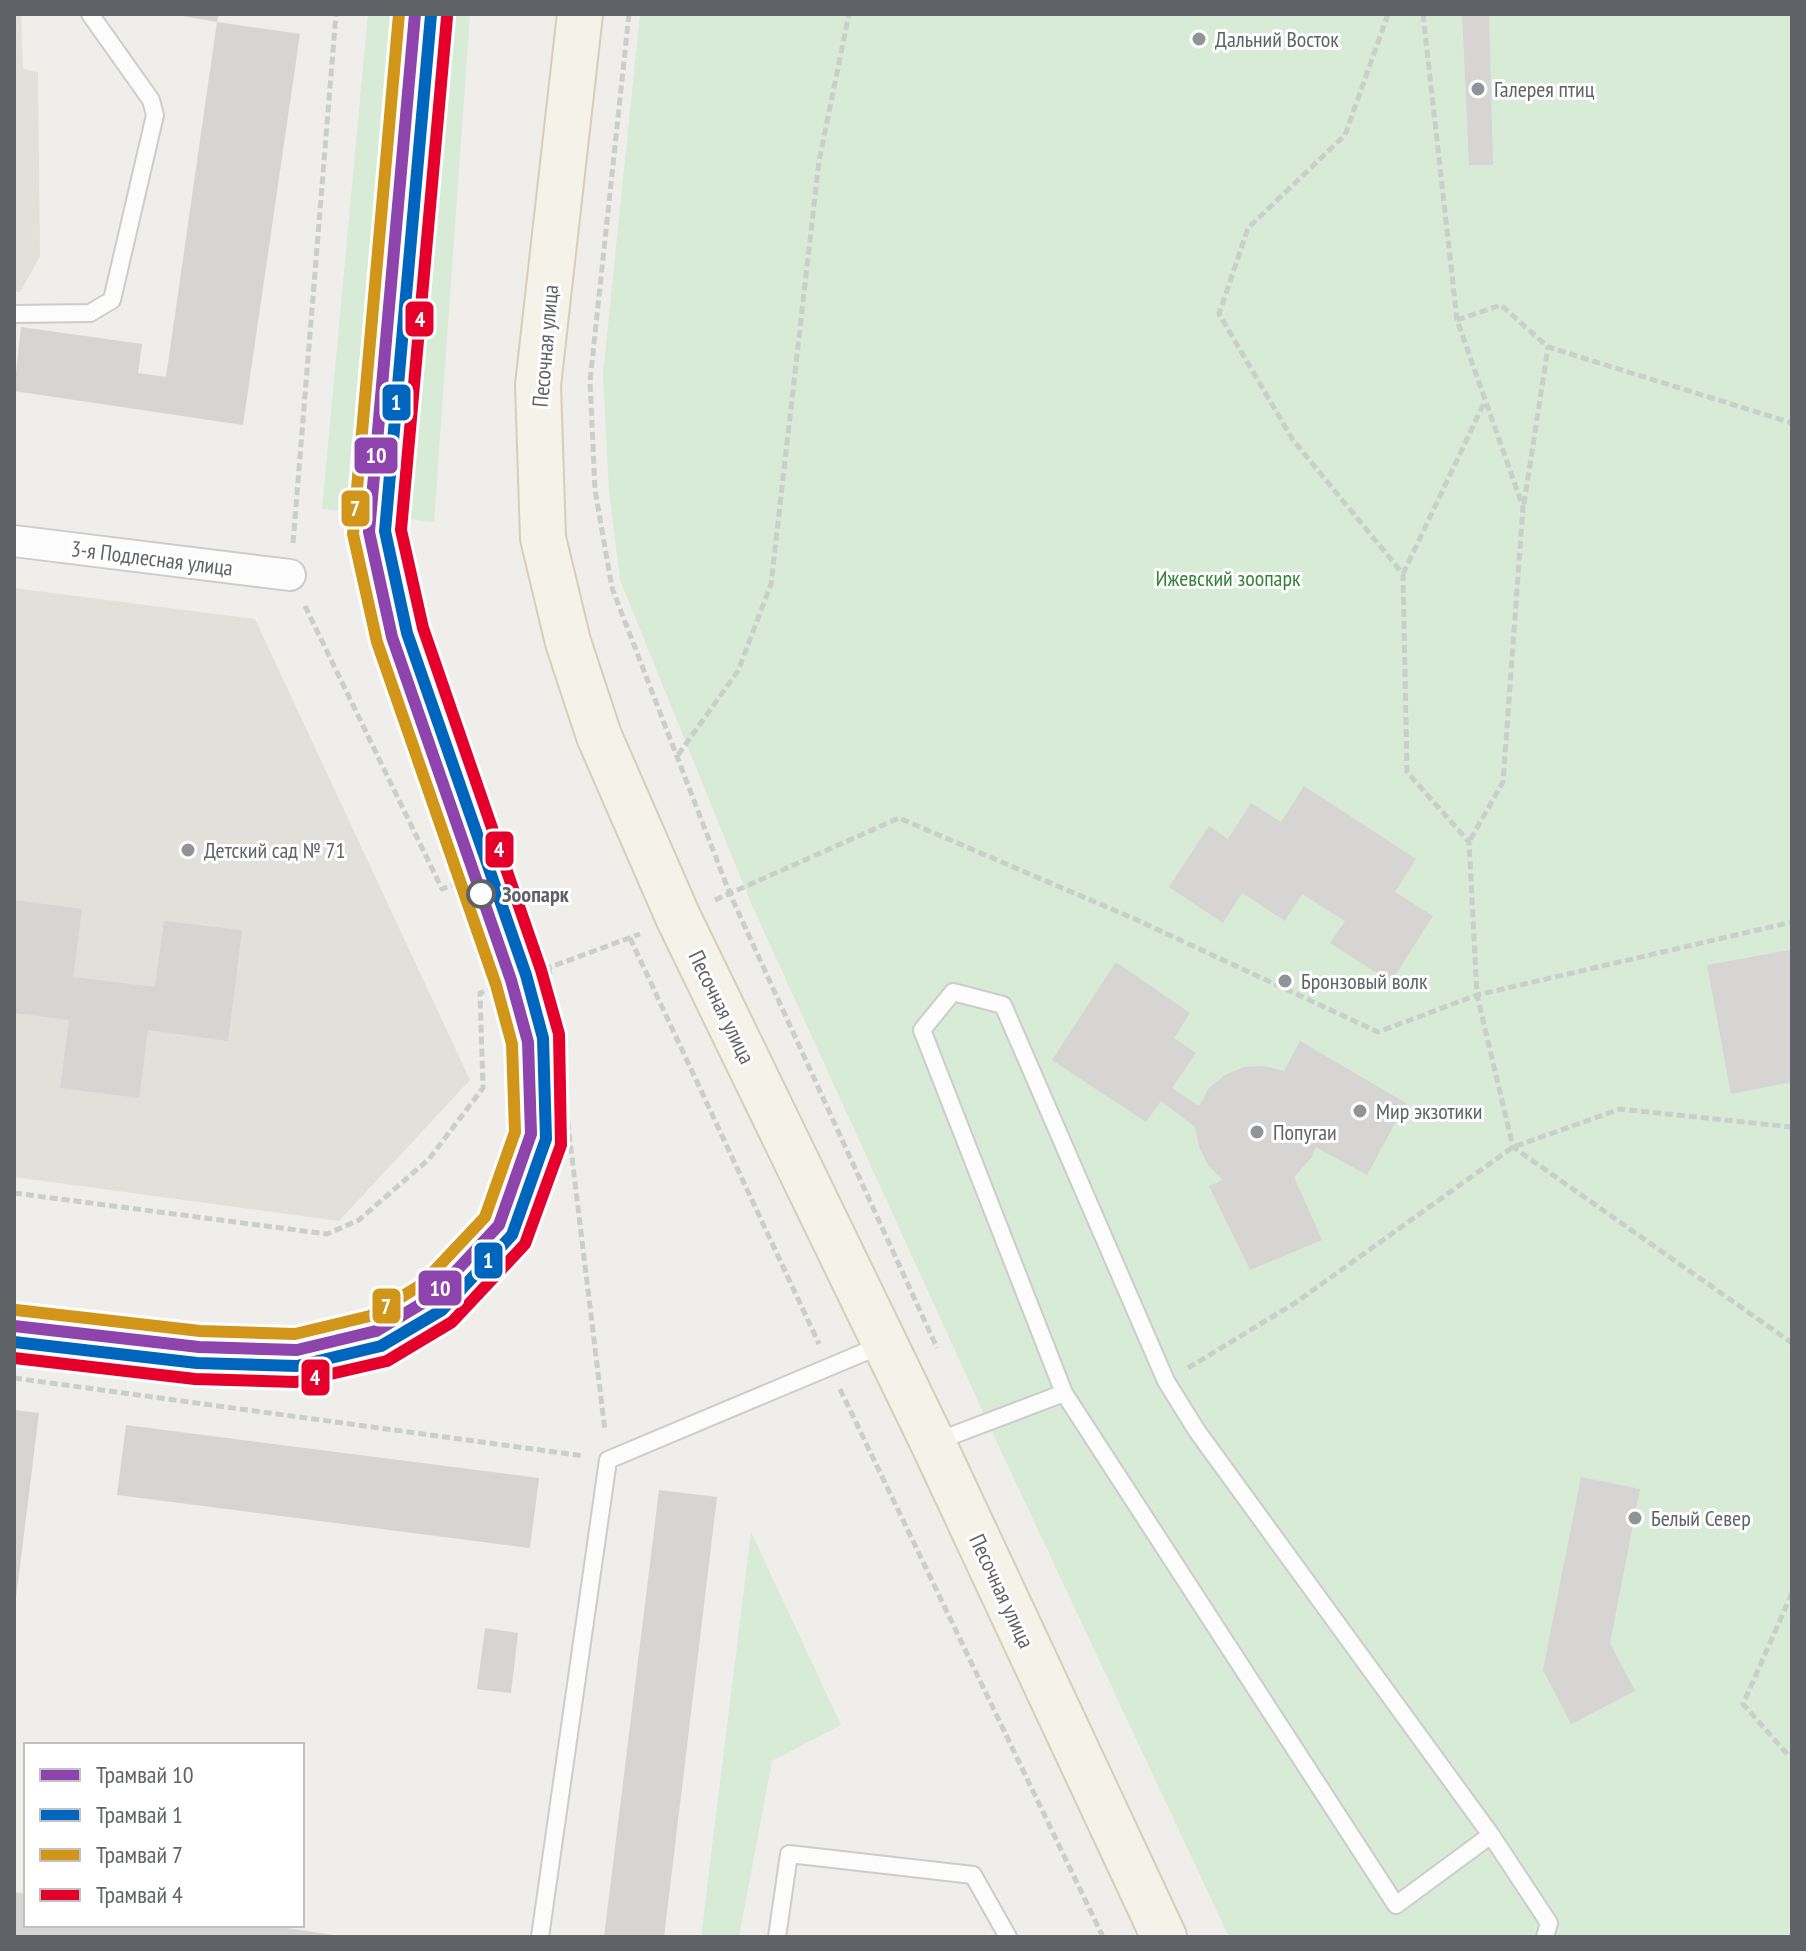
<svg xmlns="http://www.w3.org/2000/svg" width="1806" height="1951" font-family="'PT Sans Narrow',sans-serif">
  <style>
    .education { fill: #e2e0da }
    .green { fill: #d8ebd6 }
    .building { fill: #d6d5d3 }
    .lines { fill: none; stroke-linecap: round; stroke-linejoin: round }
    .lane-casing { stroke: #cbcccc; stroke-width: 20 }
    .street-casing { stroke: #cbcccc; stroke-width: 34 }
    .primary-casing { stroke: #d7ceb8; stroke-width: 48 }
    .path { stroke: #cacfcc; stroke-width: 5; stroke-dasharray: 8 4; stroke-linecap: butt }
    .lane { stroke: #fdfcfc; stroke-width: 16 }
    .street { stroke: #fdfcfc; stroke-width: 30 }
    .primary { stroke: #f4f2e9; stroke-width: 44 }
    .tram-1-casing { stroke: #fff; stroke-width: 18 }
    .tram-2-casing { stroke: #fff; stroke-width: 18 }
    .tram-3-casing { stroke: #fff; stroke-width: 18 }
    .tram-4-casing { stroke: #fff; stroke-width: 18 }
    .tram-1 { stroke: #8e44ad; stroke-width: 12 }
    .tram-2 { stroke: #0065bd; stroke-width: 12 }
    .tram-3 { stroke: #d1951a; stroke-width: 12 }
    .tram-4 { stroke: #e4002b; stroke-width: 12 }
    .poi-dot { fill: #919496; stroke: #fff; stroke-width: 3 }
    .stop-dot { fill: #fff; stroke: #5f6368; stroke-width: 4 }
    .labels { text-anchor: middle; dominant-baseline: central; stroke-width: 6; stroke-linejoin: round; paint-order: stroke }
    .poi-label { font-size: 22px; fill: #5f6368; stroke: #fff; text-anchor: start }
    .street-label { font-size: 22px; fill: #5f6368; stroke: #fff }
    .park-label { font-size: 22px; fill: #348238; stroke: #fff }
    .stop-label { font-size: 22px; font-weight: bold; fill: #5f6368; stroke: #fff; text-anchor: start }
    .line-badge { stroke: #fff; stroke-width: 3 }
    .badge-label { font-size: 22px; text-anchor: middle; font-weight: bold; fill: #fff }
  </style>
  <rect width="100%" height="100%" fill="#efeeea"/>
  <!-- education -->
  <path class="education" d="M 14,14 L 21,14 L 23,69 L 38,72 L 40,256 L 20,292 L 14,292 Z
    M 14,588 L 255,619 L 470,1080 L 339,1221 L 14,1177 Z"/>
  <!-- green -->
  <path class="green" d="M 368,14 L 470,14 L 434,522 L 322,509 Z
    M 640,14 L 1792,14 L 1792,1937 L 1229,1937 L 994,1436 L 751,903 L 620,580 L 609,492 L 603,374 Z
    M 751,1532 L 841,1725 L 772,1761 L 739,1937 L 701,1937 Z"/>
  <!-- building -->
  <path class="building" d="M 171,14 L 219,14 L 217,22 L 300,34 L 243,425 L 14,391 L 21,327 L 142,344 L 138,373 L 166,377 L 217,22 Z
    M 1462,14 L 1489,14 L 1493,165 L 1469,165 Z
    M 1304,786 L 1416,859 L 1395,892 L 1433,916 L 1391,982 L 1330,943 L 1345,921 L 1302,894 L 1285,921 L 1242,893 L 1223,923 L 1169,887 L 1209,826 L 1228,839 L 1251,803 L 1281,822 Z
    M 14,900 L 82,909 L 73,977 L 155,987 L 164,921 L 242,930 L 228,1041 L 148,1030 L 139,1098 L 60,1088 L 69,1020 L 14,1013 Z
    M 1790,950 L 1792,1082 L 1731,1094 L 1707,965 Z
    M 1116,962 L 1190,1013 L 1174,1038 L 1196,1053 L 1172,1088 L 1199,1106 L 1209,1088 L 1225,1075 L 1244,1067 L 1264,1066 L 1284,1071 L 1300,1041 L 1406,1103 L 1367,1175 L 1316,1147 L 1312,1157 L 1294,1177 L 1322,1240 L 1250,1270 L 1209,1186 L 1223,1180 L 1208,1165 L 1199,1147 L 1195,1127 L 1161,1101 L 1146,1122 L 1052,1060 Z
    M 14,1410 L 39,1413 L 16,1598 L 14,1598 Z
    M 126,1425 L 539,1478 L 530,1548 L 117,1495 Z
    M 1581,1477 L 1640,1489 L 1610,1643 L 1635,1691 L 1571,1724 L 1543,1670 Z
    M 659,1490 L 717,1497 L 664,1937 L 604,1937 Z
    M 485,1628 L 518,1633 L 511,1693 L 477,1689 Z
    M 14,1892 L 26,1894 L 26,1925 L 268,1925 L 346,1937 L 14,1937 Z"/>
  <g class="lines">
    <!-- lane casing -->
    <g class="lane-casing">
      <path id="lane" d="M 14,314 L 90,313 L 112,300 L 155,115 L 151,100 L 90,14
        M 935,1442 L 1064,1393
        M 1491,1835 L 1396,1905 L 1064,1393 L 922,1030 L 953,992 L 1003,1005 L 1166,1381 L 1197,1431 L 1491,1835 L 1549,1923 L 1545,1937
        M 540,1937 L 608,1460 L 884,1344
        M 777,1937 L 789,1854 L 973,1875 L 1008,1937"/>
    </g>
    <!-- street casing -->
    <g class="street-casing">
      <path id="street" d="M 14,541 L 290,575"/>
    </g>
    <!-- primary casing -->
    <g class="primary-casing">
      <path id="primary" d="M 580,14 L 538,385 L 543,538 L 568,642 L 599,736 L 678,917 L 933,1443 L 1164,1937"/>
    </g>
    <!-- path -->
    <path class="path" d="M 629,14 L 590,381 L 595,490 L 612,588 L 730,894 L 937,1348
      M 1388,14 L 1345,135 L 1248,228 L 1219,314 L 1293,440 L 1403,574 L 1407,772 L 1469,842 L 1477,995 L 1513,1147 L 1792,1343
      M 1423,14 L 1457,320 L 1523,507 L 1503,782 L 1469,842
      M 1457,320 L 1501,305 L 1548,347 L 1792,423
      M 1524,504 L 1548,347
      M 293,543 L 336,14
      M 1403,574 L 1485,401
      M 305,606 L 442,889 L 486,874
      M 678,755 L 738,671 L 771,584 L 819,161 L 849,14
      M 715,900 L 899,818 L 1137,920 L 1378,1032 L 1477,995 L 1792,922
      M 630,938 L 819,1344
      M 549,967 L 605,1431
      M 14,1193 L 327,1234 L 359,1220 L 429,1159 L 483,1088 L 480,993 L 640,934
      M 1188,1368 L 1295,1303 L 1513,1147 L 1620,1109 L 1792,1127
      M 14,1378 L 584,1456
      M 840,1389 L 1103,1937
      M 1792,1593 L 1743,1704 L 1789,1756 L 1792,1754"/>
    <!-- lane -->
    <use href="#lane" class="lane"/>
    <!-- street -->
    <use href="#street" class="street"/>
    <!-- primary -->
    <use href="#primary" class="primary"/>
    <!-- tram-1 casing -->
    <g class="tram-1-casing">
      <path id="tram-1" d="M 14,1326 L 199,1347 L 297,1350 L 376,1331 L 431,1298 L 499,1225 L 531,1134 L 528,1042 L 511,980 L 392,637 L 369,532 L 415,14"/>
    </g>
    <!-- tram-2 casing -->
    <g class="tram-2-casing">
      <path id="tram-2" d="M 14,1342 L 197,1363 L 297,1366 L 381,1346 L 442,1310 L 512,1235 L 546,1139 L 543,1038 L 526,975 L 407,633 L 385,531 L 431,15"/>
    </g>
    <!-- tram-3 casing -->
    <g class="tram-3-casing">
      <path id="tram-3" d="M 16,1310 L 200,1331 L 295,1334 L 370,1316 L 421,1285 L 485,1217 L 515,1132 L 512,1044 L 496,985 L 377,642 L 353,534 L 399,14"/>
    </g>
    <!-- tram-4 casing -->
    <g class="tram-4-casing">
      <path id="tram-4" d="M 14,1358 L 195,1379 L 296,1382 L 387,1361 L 452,1322 L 525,1244 L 561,1145 L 559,1034 L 541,970 L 423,628 L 401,530 L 447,17"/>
    </g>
    <!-- tram-1 -->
    <use href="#tram-1" class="tram-1"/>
    <!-- tram-2 -->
    <use href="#tram-2" class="tram-2"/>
    <!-- tram-3 -->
    <use href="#tram-3" class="tram-3"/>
    <!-- tram-4 -->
    <use href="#tram-4" class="tram-4"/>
  </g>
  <!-- markers -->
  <g class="poi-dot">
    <circle cx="1199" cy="39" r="8"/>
    <circle cx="1478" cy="89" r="8"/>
    <circle cx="188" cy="850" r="8"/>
    <circle cx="1285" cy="981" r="8"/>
    <circle cx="1360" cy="1111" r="8"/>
    <circle cx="1257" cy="1132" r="8"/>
    <circle cx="1635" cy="1518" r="8"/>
  </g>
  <circle class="stop-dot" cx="481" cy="894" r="13"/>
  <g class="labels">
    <!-- poi labels -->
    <g class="poi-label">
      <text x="1215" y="39">Дальний Восток</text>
      <text x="1494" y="89">Галерея птиц</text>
      <text x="204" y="850">Детский сад № 71</text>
      <text x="1301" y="981">Бронзовый волк</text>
      <text x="1376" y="1111">Мир экзотики</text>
      <text x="1273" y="1132">Попугаи</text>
      <text x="1651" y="1518">Белый Север</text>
    </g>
    <!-- street labels -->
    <g class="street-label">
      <text transform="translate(545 346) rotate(-85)">Песочная улица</text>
      <text transform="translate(152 558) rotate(7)">3-я Подлесная улица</text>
      <text transform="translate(722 1007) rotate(64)">Песочная улица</text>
      <text transform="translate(1002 1591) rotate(65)">Песочная улица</text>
    </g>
    <!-- park labels -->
    <g class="park-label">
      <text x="1228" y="578">Ижевский зоопарк</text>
    </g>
    <!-- stop labels -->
    <g class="stop-label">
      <text x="502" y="894">Зоопарк</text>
    </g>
  </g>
  <g class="line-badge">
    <rect x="404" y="300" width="31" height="38" rx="8" fill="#e4002b"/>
    <rect x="381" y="383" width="31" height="39" rx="8" fill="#0065bd"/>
    <rect x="353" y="436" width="46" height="39" rx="8" fill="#8e44ad"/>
    <rect x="340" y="489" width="31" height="39" rx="8" fill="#d1951a"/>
    <rect x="484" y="830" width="31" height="39" rx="8" fill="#e4002b"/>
    <rect x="473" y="1241" width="31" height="39" rx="8" fill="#0065bd"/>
    <rect x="417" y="1269" width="46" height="38" rx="8" fill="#8e44ad"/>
    <rect x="371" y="1287" width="31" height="38" rx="8" fill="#d1951a"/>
    <rect x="300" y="1358" width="31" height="39" rx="8" fill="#e4002b"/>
  </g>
  <g class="badge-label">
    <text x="420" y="327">4</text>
    <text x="396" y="410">1</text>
    <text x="376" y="463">10</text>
    <text x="355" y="516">7</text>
    <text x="499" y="857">4</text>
    <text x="488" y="1268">1</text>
    <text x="440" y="1296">10</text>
    <text x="386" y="1314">7</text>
    <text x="315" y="1385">4</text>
  </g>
  <!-- border -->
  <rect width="1806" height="1951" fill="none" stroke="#5f6368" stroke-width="32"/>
  <!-- legend -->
  <rect x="24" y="1743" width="280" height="184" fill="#ffffff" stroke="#bfc1c3" stroke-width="2"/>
  <rect x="40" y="1769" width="40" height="12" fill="#8e44ad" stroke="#bfc1c3" stroke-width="2"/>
  <text x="96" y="1783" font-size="24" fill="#5f6368">Трамвай 10</text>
  <rect x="40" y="1809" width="40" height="12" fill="#0065bd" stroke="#bfc1c3" stroke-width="2"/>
  <text x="96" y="1823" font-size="24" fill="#5f6368">Трамвай 1</text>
  <rect x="40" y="1849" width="40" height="12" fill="#d1951a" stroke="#bfc1c3" stroke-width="2"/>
  <text x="96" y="1863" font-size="24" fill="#5f6368">Трамвай 7</text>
  <rect x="40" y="1889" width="40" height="12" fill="#e4002b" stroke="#bfc1c3" stroke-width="2"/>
  <text x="96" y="1903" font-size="24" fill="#5f6368">Трамвай 4</text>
</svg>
